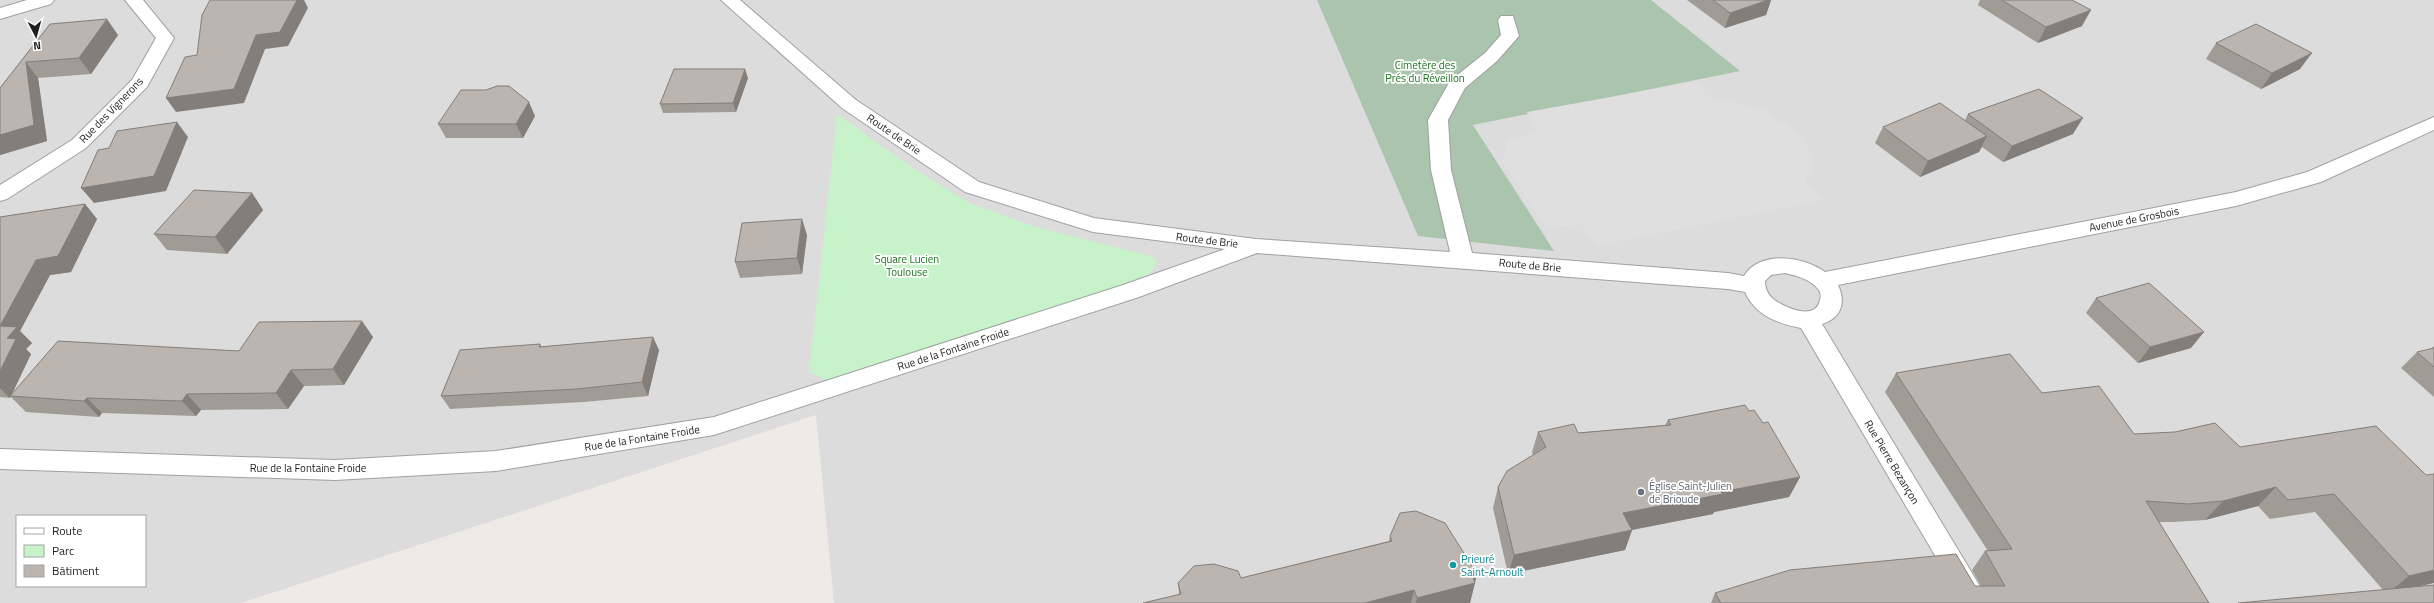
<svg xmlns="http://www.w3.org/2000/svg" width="2434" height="603" font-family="'Titillium Web',sans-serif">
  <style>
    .residential { fill: #dcdcdc; fill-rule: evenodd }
    .cemetery { fill: #aac4ad }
    .park { fill: #c8f3ca }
    .parking { fill: #dfdfdf }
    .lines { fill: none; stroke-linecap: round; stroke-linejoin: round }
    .minor-casing { stroke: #a0a0a0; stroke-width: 2 }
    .minor { fill: #fff; fill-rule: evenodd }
    .wall { fill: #a19b96 }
    .shaded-wall { fill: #837e7a }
    .building { fill: #bbb4af; stroke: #837e7a }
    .worship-dot { fill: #6b7280; stroke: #fff; stroke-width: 1.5 }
    .culture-dot { fill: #0f9aa8; stroke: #fff; stroke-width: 1.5 }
    .labels { text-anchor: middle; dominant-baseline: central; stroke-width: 3.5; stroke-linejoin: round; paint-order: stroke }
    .park-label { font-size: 11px; fill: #19701c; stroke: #fff }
    .street-label { font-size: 11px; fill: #1f1f1f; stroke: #fff }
    .worship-label { font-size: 11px; fill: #5b616d; stroke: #fff; text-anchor: start }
    .culture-label { font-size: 11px; fill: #0d838f; stroke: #fff; text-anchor: start }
  </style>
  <rect width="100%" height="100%" fill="#eeebe6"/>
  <!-- residential -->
  <path class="residential" d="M 0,0 L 2434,0 L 2434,603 L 834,603 L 816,415 L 241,603 L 0,603 ZM 17,516 L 145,516 L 145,586 L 17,586 Z"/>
  <!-- cemetery -->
  <path class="cemetery" d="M 1317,0 L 1651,0 L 1740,71 L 1473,125 L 1554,251 L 1418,236 Z"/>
  <!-- park -->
  <path class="park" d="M 837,114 L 911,167 L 971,204 L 1039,228 L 1150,256 L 1156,259 C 1155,277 1139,280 1125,285 L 827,380 L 809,372 Z"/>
  <!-- parking -->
  <path class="parking" d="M 1695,82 L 1711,99 L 1727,100 L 1763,110 L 1789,127 L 1807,147 L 1814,157 L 1811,172 L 1805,181 L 1823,200 L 1596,246 L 1581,224 L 1551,228 L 1545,226 L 1502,161 L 1509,139 L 1538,133 L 1527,112 Z"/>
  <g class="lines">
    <!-- minor casing -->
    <g class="minor-casing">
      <path id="minor" d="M 27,0 L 54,0 L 51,4 L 0,19 L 0,8 Z
        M 125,0 L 143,0 L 174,38 L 147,87 L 86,148 L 7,199 L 0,201 L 0,185 L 72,140 L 132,80 L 156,38 Z
        M 721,0 L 740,0 L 856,100 L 979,182 L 1094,218 L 1256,239 L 1450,252 L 1431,170 L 1428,120 L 1450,81 L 1485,53 L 1501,35 L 1498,20 L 1501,16 L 1513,16 L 1519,36 L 1497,61 L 1465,88 L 1448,120 L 1451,170 L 1472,253 L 1728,273 L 1744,276 C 1760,250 1803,256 1825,272 L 2236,192 L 2307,172 L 2434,117 L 2434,130 L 2321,182 L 2236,206 L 1838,285 C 1846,302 1842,318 1822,324 L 1990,603 L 1963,603 L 1801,328 C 1778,324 1755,315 1745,292 L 1728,289 L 1257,253 L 1139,297 L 714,435 L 496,471 L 335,480 L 0,469 L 0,449 L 335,460 L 496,451 L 714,417 L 1123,285 L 1225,249 L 1093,232 L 965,192 L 842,108 ZM 1785,273 C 1797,276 1810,279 1818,289 C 1821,292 1821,297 1820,300 C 1816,319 1792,310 1781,304 C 1771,299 1765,292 1765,281 L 1771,275 Z"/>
    </g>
    <!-- minor -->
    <use href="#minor" class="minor"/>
  </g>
  <!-- wall -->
  <path class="wall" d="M 1687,0 L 1771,0 L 1766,15 L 1725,28 Z
    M 1980,0 L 2072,0 L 2082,26 L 2038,43 L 1978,5 Z
    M 50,24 L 118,35 L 91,74 L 38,78 L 47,141 L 0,155 L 0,88 Z
    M 2216,43 L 2300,69 L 2261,89 L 2206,59 Z
    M 748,78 L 736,112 L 663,113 L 660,104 Z
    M 1968,114 L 2073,134 L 2003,162 L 1982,147 L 1979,152 L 1920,177 L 1875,143 L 1883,127 L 1965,120 Z
    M 535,116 L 523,138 L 446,138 L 438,124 Z
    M 252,193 L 263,210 L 227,254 L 167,250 L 154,234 Z
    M 85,204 L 97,219 L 71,272 L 50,275 L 20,331 L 32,343 L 26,349 L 31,354 L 12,394 L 239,351 L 373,337 L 344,385 L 304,386 L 288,409 L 201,410 L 196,416 L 102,413 L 99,417 L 26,412 L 10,396 L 10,398 L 0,397 L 0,217 Z
    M 807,235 L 802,274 L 740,278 L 735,262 Z
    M 2096,298 L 2191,348 L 2138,363 L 2086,313 Z
    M 540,344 L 542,347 L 659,350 L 648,396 L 584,402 L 450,409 L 441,396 Z
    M 2434,346 L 2434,397 L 2401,368 L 2417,352 L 2431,349 Z
    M 1896,373 L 2042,393 L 2134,434 L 2240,447 L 2376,426 L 2420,586 L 2383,590 L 2315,512 L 2270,519 L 2258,506 L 2205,520 L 2173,522 L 2159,522 L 2209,603 L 1711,603 L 1715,593 L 1981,586 L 1972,570 L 1985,551 L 1988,551 L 1885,392 Z
    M 1749,411 L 1800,477 L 1789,497 L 1714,512 L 1713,514 L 1632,530 L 1625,550 L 1508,574 L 1493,508 L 1498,487 L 1533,455 L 1532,452 L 1538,432 L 1578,433 L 1665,425 L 1668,420 Z
    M 1390,536 L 1477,574 L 1470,603 L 1143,603 L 1179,595 L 1178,583 L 1241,578 L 1389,541 Z"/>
  <!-- shaded-wall -->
  <path class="shaded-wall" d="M 297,0 L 304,0 L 308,8 L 288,46 L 265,49 L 244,103 L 176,112 L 166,98 L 256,35 Z
    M 1768,0 L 1771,0 L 1766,15 L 1725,28 L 1730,13 Z
    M 2091,10 L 2082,26 L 2038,43 L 2046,27 Z
    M 107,19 L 118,35 L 91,74 L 79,58 Z
    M 2312,53 L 2300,69 L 2261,89 L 2272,73 Z
    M 26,62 L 38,78 L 47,141 L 0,155 L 0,135 Z
    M 745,69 L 748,78 L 736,112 L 733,103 Z
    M 529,102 L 535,116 L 523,138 L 516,124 Z
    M 2083,118 L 2073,134 L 2003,162 L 2012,146 Z
    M 177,122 L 188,137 L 166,191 L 94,203 L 81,188 Z
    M 1987,136 L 1979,152 L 1920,177 L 1928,161 Z
    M 252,193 L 263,210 L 227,254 L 215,237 Z
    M 85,204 L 97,219 L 71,272 L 50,275 L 20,331 L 32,343 L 26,349 L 31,354 L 10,398 L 0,388 L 0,371 L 7,338 L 0,327 L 0,326 L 36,260 Z
    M 802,219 L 807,235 L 802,274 L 797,258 Z
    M 362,321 L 373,337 L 344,385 L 333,369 Z
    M 2204,332 L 2191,348 L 2138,363 L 2150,347 Z
    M 653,337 L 659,350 L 648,396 L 642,382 Z
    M 291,370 L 304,386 L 288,409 L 276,393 Z
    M 187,394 L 201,410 L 196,416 L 182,401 Z
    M 87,398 L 102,413 L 99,417 L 84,401 Z
    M 1800,477 L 1789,497 L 1714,512 L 1713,514 L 1616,533 L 1623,513 L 1721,492 Z
    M 2276,487 L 2258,506 L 2205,520 L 2223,501 Z
    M 1632,530 L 1625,550 L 1508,574 L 1514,555 Z
    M 2434,570 L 2434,583 L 2387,594 L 2409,576 Z
    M 1477,574 L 1470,603 L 1416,603 L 1417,598 L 1472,575 Z
    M 1414,590 L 1411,603 L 1365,603 Z"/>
  <!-- building -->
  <path class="building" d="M 210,0 L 297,0 L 280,32 L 256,35 L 234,89 L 166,98 L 185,57 L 197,55 L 202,15 Z
    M 1713,0 L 1768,0 L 1730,13 Z
    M 2002,0 L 2072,0 L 2091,10 L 2046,27 Z
    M 107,19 L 79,58 L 26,62 L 34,125 L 0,135 L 0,88 L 50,24 Z
    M 2256,24 L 2312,53 L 2272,73 L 2216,43 Z
    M 674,69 L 745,69 L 733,103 L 660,104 Z
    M 497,86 L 509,86 L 529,102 L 516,124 L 438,124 L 461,90 L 486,90 Z
    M 2039,89 L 2083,118 L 2012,146 L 1968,114 Z
    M 1940,103 L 1987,136 L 1928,161 L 1883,127 Z
    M 177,122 L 154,176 L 81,188 L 98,150 L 109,148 L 117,131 Z
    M 194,190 L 252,193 L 215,237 L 154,234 Z
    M 85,204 L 58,256 L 36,260 L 0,326 L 0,217 Z
    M 802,219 L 797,258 L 735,262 L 742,223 Z
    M 2149,283 L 2204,332 L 2150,347 L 2096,298 Z
    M 362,321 L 333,369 L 291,370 L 276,393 L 187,394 L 182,401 L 87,398 L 84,401 L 10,396 L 58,341 L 239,351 L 259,322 Z
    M 0,326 L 17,327 L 7,338 L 16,339 L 0,371 Z
    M 653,337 L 642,382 L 577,389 L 441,396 L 460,350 L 540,344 L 539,347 Z
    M 2434,348 L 2434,367 L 2417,352 Z
    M 2010,354 L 2042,393 L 2099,386 L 2134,434 L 2175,432 L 2215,423 L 2240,447 L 2376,426 L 2426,475 L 2434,474 L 2434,570 L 2409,576 L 2334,494 L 2288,500 L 2276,487 L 2223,501 L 2189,504 L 2146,501 L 2209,603 L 1721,603 L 1715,593 L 1790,570 L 1956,554 L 1975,586 L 2005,586 L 1985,551 L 2012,549 L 1896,373 Z
    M 1745,405 L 1749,411 L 1754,410 L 1763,423 L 1768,422 L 1800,477 L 1721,492 L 1723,494 L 1623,513 L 1632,530 L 1514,555 L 1498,487 L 1507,471 L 1546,447 L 1538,432 L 1574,424 L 1578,433 L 1671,425 L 1668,420 Z
    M 1416,511 L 1445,523 L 1477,574 L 1472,575 L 1475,583 L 1417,598 L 1414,590 L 1365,603 L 1143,603 L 1181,594 L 1178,583 L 1194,566 L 1214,564 L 1238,571 L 1241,578 L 1392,541 L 1390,536 L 1400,513 Z
    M 2434,585 L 2434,603 L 2238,603 Z"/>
  <!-- markers -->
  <circle class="worship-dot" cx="1641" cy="492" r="4"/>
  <circle class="culture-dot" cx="1453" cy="565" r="4"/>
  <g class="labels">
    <!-- park labels -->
    <g class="park-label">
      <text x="1425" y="65">Cimetère des<tspan x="1425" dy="13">Prés du Réveillon</tspan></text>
      <text x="907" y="259">Square Lucien<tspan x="907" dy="13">Toulouse</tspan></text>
    </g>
    <!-- street labels -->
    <g class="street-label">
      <text transform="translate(111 110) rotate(-46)">Rue des Vignerons</text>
      <text transform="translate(894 134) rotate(34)">Route de Brie</text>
      <text transform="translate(2134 219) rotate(-11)">Avenue de Grosbois</text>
      <text transform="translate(1207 240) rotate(7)">Route de Brie</text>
      <text transform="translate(1530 265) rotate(5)">Route de Brie</text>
      <text transform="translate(953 349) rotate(-18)">Rue de la Fontaine Froide</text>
      <text transform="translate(642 438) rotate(-9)">Rue de la Fontaine Froide</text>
      <text transform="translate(1892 462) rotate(59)">Rue Pierre Bezançon</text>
      <text x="308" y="468">Rue de la Fontaine Froide</text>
    </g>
    <!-- worship labels -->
    <g class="worship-label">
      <text x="1649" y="486">Église Saint-Julien<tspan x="1649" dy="13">de Brioude</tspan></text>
    </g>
    <!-- culture labels -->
    <g class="culture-label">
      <text x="1461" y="559">Prieuré<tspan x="1461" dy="13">Saint-Arnoult</tspan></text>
    </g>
  </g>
  <!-- legend -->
  <rect x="16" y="515" width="130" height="72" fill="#ffffff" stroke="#a5a5a5"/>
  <rect x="24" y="528" width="20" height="6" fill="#ffffff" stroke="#a5a5a5"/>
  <text x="52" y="535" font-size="12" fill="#1f1f1f">Route</text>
  <rect x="24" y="545" width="20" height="12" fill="#c8f3ca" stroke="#a5a5a5"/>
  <text x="52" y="555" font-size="12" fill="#1f1f1f">Parc</text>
  <rect x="24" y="565" width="20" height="12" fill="#bbb4af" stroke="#a5a5a5"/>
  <text x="52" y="575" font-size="12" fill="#1f1f1f">Bâtiment</text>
  <!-- north arrow -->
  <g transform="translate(36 36) rotate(174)" stroke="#ffffff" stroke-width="3" paint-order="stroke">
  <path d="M0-3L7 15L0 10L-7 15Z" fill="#1f1f1f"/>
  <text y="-6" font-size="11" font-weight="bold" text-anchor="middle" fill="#1f1f1f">N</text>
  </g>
</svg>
